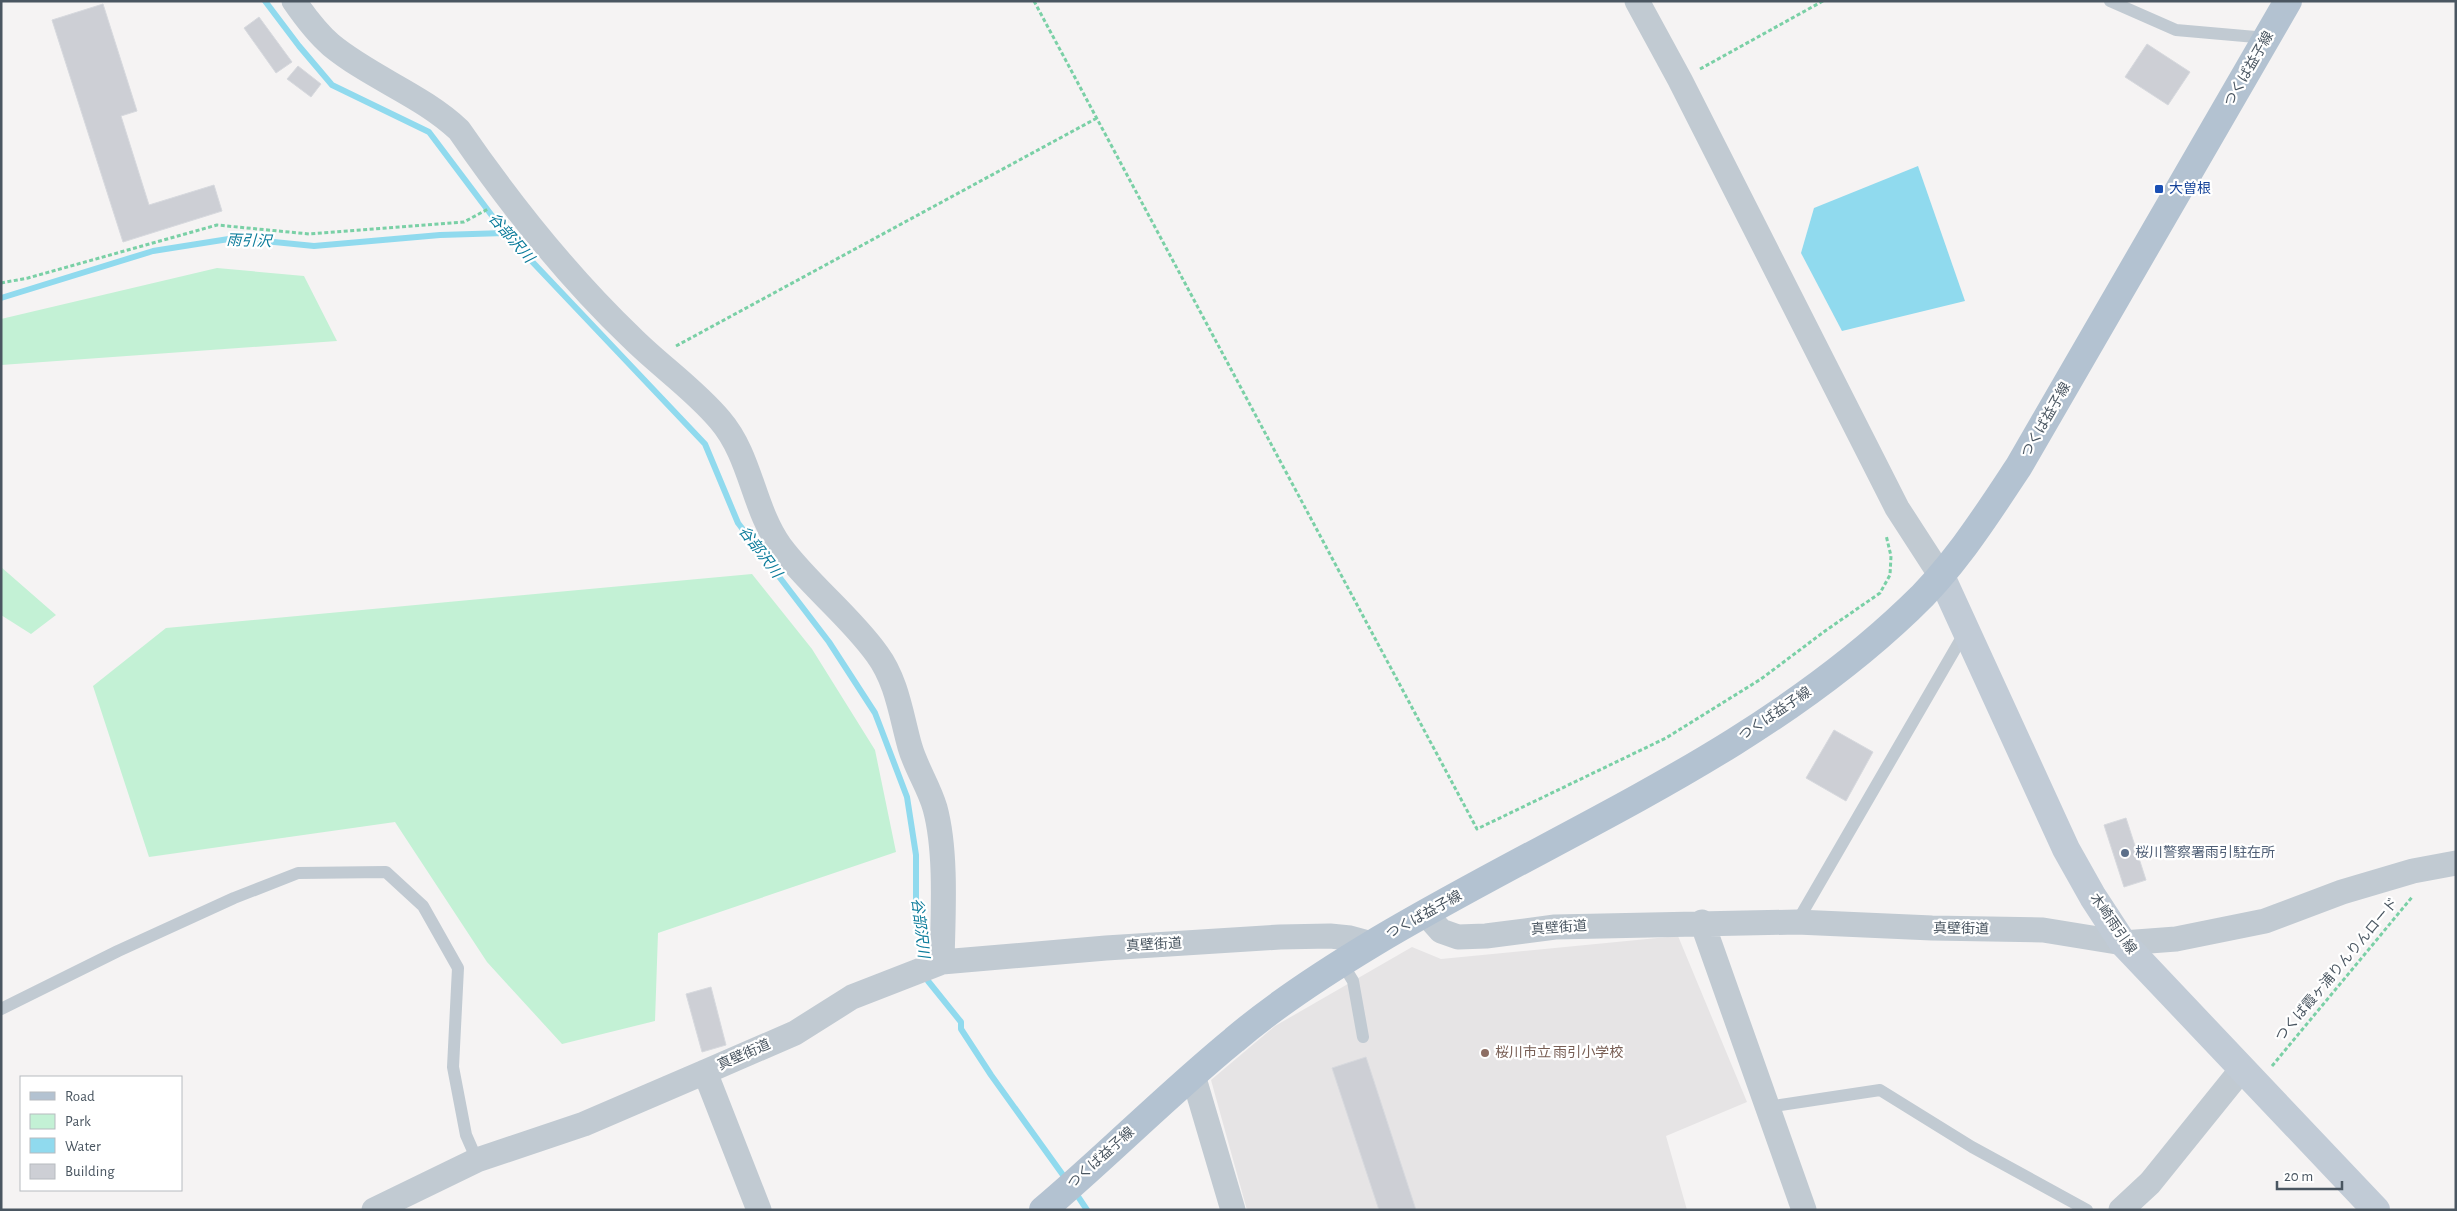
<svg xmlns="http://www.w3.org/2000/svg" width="2457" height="1211" font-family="'Alegreya Sans','Noto Sans JP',sans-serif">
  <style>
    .education { fill: #e6e4e5 }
    .green { fill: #c3f1d5 }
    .water { fill: #90daee }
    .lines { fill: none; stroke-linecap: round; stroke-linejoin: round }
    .stream { stroke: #90daee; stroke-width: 6 }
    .building { fill: #cdcfd5; stroke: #d7d9de }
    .path { stroke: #7ad0a6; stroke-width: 3; stroke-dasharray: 4 2.5; stroke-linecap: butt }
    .lane { stroke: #c1cad2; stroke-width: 12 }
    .street { stroke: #c1cad2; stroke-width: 25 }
    .secondary { stroke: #c1cbd6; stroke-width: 28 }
    .primary { stroke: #b3c2d1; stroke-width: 28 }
    .transit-dot { fill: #1a4fb4; stroke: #fff; stroke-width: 2 }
    .service-dot { fill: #5c6f8a; stroke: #fff; stroke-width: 2 }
    .education-dot { fill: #8d6e63; stroke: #fff; stroke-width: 2 }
    .labels { text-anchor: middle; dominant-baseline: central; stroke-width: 4.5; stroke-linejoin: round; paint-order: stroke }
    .street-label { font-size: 14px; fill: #4a5661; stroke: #fff }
    .transit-label { font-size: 14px; fill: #164399; stroke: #fff; text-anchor: start }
    .service-label { font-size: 14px; fill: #4e5e75; stroke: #fff; text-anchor: start }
    .education-label { font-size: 14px; fill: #785e54; stroke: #fff; text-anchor: start }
    .water-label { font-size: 15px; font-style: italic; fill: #0c7c9b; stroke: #fff }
  </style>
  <rect width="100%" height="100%" fill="#f5f3f3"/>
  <!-- education -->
  <path class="education" d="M 1678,936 L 1747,1102 L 1666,1136 L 1687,1210 L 1247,1210 L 1211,1080 L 1275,1026 L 1412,947 L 1441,959 Z"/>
  <!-- green -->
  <path class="green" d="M 217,268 L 304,276 L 337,341 L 1,365 L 1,319 Z
    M 1,567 L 56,615 L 31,634 L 1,615 Z
    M 752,574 L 812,649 L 875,750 L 896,852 L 658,933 L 655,1021 L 562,1044 L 487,962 L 395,822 L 149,857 L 93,686 L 166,628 Z"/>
  <!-- water -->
  <path class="water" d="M 1918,166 L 1965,301 L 1842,331 L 1801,253 L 1814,208 Z"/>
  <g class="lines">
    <!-- stream -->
    <path class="stream" d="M 265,1 L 299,46 L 332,85 L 429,132 L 505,233 L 705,444 L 738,523 L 829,642 L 875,713 L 907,797 L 916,855 L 916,914 L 925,962
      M 1,298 L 153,251 L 235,238 L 314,246 L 440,235 L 505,233
      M 927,974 L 928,981 L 961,1022 L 961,1029 L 991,1075 L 1068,1182
      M 1075,1192 L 1087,1210"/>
  </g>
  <!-- building -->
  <path class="building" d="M 103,4 L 137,111 L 121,116 L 149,205 L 214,185 L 222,211 L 123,242 L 52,20 Z
    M 259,17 L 292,62 L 276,73 L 244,28 Z
    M 2147,44 L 2190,72 L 2168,105 L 2125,77 Z
    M 298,66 L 321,84 L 311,97 L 287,79 Z
    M 1834,730 L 1873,752 L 1846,801 L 1806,778 Z
    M 2126,818 L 2146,880 L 2124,887 L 2104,825 Z
    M 711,987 L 726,1045 L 702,1052 L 686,994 Z
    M 1366,1057 L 1416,1210 L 1379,1210 L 1332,1068 Z"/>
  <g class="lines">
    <!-- path -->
    <path class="path" d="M 1034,1 L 1477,829 L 1666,738 L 1761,679 L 1825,631 L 1880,593 L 1890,575 L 1891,556 L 1886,535
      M 1700,69 L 1823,1
      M 1,283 L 28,278 L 217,225 L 309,234 L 464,222 L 488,209
      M 676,346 L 1097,118
      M 2272,1066 L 2413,896"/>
    <!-- lane -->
    <path class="lane" d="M 2110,1 L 2176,30 L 2267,38
      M 1797,922 L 1965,632
      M 1342,963 L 1353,981 L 1363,1037
      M 1,1009 L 118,951 L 234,898 L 298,873 L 386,872 L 423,906 L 458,968 L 453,1067 L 466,1135 L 477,1160
      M 1767,1107 L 1880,1090 L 1972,1147 L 2087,1210"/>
    <!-- street -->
    <path class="street" d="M 294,1 C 305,17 316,32 331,45 C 371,78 422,95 459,130 C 510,204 567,276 632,338 C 660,366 694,389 720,420 C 751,456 753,508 780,546 C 809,585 850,616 877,654 C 897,681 901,715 910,747 C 916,768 929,787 935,808 C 947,852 943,916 942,962
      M 1637,1 L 1680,80 L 1897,508 L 1941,576
      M 1425,913 L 1441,931 L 1458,937 L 1486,936 L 1555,927 L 1797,922 L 1932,928 L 2043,930 L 2123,943 L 2176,939 L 2265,921 L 2342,892 L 2413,871 L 2456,863
      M 1702,922 L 1804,1210
      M 705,1072 L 759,1210
      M 1193,1075 L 1233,1210
      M 374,1210 L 477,1160 L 584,1124 L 705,1072 L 795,1033 L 852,997 L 942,962 L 1106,948 L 1280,937 L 1330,936 L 1350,938 L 1372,944
      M 2121,1210 L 2150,1183 L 2242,1069"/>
    <!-- secondary -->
    <path class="secondary" d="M 1941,576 L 2066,849 L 2093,897 L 2123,943 L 2376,1210"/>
    <!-- primary -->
    <path class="primary" d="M 1043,1210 C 1108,1155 1168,1094 1234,1040 C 1276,1004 1324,973 1372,944 C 1553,835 1754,757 1909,609 C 1953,568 1986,516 2019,466 L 2288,1"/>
  </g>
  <!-- markers -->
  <rect class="transit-dot" x="2154" y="184" width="10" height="10" rx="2.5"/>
  <circle class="service-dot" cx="2125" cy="853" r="5"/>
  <circle class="education-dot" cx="1485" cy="1053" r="5"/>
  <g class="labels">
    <!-- street labels -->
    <g class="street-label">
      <text transform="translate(2249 69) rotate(-60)">つくば益子線</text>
      <text transform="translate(2046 420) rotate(-60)">つくば益子線</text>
      <text transform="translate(1775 714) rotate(-34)">つくば益子線</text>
      <text transform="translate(1424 915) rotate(-29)">つくば益子線</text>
      <text transform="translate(2113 924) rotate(55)">木崎雨引線</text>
      <text transform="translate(1559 928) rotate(-4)">真壁街道</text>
      <text transform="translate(1961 929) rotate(1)">真壁街道</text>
      <text transform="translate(1154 945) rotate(-3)">真壁街道</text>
      <text transform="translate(2337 970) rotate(-50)">つくば霞ヶ浦りんりんロード</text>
      <text transform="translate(744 1055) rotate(-24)">真壁街道</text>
      <text transform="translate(1101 1158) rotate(-42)">つくば益子線</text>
    </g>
    <!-- transit labels -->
    <g class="transit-label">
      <text x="2169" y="189">大曽根</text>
    </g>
    <!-- service labels -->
    <g class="service-label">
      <text x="2135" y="853">桜川警察署雨引駐在所</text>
    </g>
    <!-- education labels -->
    <g class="education-label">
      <text x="1495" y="1053">桜川市立 雨引小学校</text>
    </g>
    <!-- water labels -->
    <g class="water-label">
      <text transform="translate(511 238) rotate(49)">谷部沢川</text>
      <text transform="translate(249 241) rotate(2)">雨引沢</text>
      <text transform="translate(760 552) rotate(53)">谷部沢川</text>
      <text transform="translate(920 928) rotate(83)">谷部沢川</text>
    </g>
  </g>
  <!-- border -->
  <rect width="2457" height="1211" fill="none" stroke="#4a5661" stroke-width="5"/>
  <!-- legend -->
  <rect x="20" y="1076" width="162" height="115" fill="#ffffff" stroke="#b7bbc0"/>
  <rect x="30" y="1092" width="25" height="8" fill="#b3c2d1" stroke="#b7bbc0"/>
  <text x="65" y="1101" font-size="15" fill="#4a5661">Road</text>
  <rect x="30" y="1114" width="25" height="15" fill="#c3f1d5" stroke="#b7bbc0"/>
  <text x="65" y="1126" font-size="15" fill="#4a5661">Park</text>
  <rect x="30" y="1138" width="25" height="15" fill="#90daee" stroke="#b7bbc0"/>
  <text x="65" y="1151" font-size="15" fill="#4a5661">Water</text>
  <rect x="30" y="1164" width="25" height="15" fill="#cdcfd5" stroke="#b7bbc0"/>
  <text x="65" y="1176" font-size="15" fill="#4a5661">Building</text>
  <!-- scale -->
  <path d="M2277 1181v8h65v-8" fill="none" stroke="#4a5661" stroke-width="2.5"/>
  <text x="2284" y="1181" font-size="15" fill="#4a5661" stroke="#ffffff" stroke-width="4" paint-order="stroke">20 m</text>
</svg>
